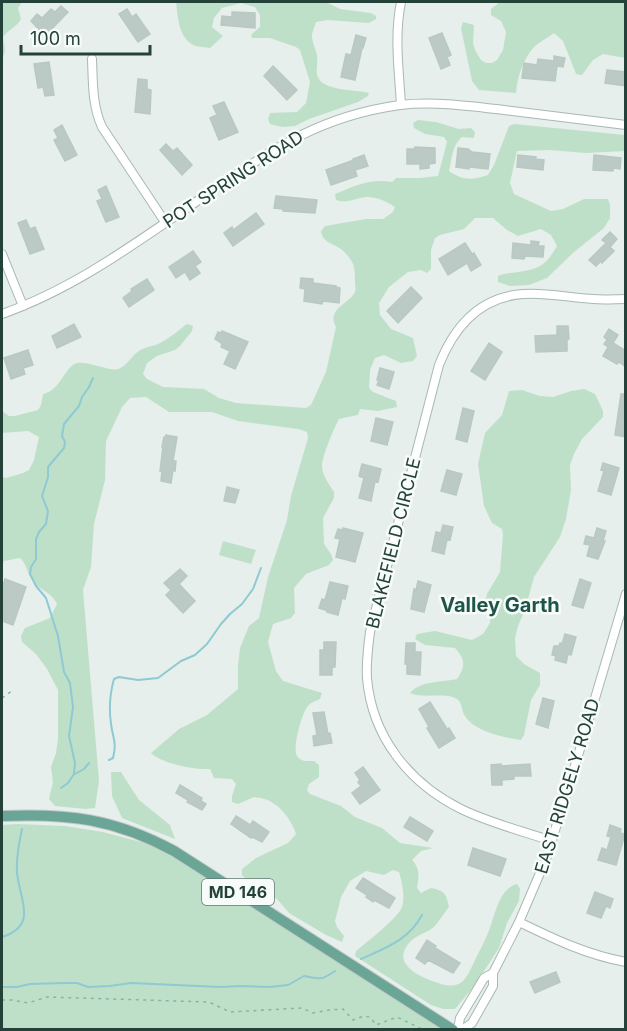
<svg xmlns="http://www.w3.org/2000/svg" width="627" height="1031" font-family="Inter,sans-serif">
  <style>
    .green { fill: #bfe0c8 }
    .lines { fill: none; stroke-linecap: round; stroke-linejoin: round }
    .stream { stroke: #8ec9d4; stroke-width: 2 }
    .building { fill: #bbcac4; stroke: #b8c9c2; stroke-width: 1.5 }
    .minor-casing { stroke: #a8b8b2; stroke-width: 10 }
    .major-casing { stroke: #c2cac8; stroke-width: 12 }
    .path { stroke: #86b3a5; stroke-width: 1.5; stroke-dasharray: 3 4.5; stroke-linecap: butt }
    .minor { stroke: #fff; stroke-width: 8 }
    .major { stroke: #6aa596; stroke-width: 10 }
    .labels { text-anchor: middle; dominant-baseline: central; stroke-width: 5; stroke-linejoin: round; paint-order: stroke }
    .shield { fill: #f7fbf9; stroke: #637a73; stroke-width: 1.5 }
    .shield-label { font-size: 16px; font-weight: bold; fill: #24423a }
    .street-label { font-size: 18px; fill: #24423a; stroke: #f7fbf9 }
    .neighbourhood-label { font-size: 20px; font-weight: bold; fill: #1f5548; stroke: #f7fbf9 }
  </style>
  <rect width="100%" height="100%" fill="#e6efeb"/>
  <!-- green -->
  <path class="green" d="M 4,2 L 22,2 L 18,8 L 21,19 C 17,27 9,29 3,37 L 5,50 L 2,62 L 2,5 Z
    M 176,2 L 326,2 L 340,9 L 371,13 L 376,16 L 376,19 L 369,23 L 327,20 L 316,22 C 315,26 312,32 312,36 C 312,43 316,49 317,55 C 318,62 316,68 317,75 C 322,92 355,89 369,93 L 368,96 L 358,102 L 309,119 L 295,126 L 282,127 L 270,124 L 268,119 L 270,113 L 297,112 L 306,103 L 310,82 L 300,50 L 296,47 L 270,38 L 252,38 L 251,35 L 260,27 L 260,15 L 255,7 L 241,3 L 222,8 L 214,18 L 212,27 L 223,36 L 210,48 C 205,47 199,47 195,46 C 178,38 178,17 176,2 Z
    M 500,2 L 625,2 L 625,58 L 603,54 L 593,60 L 582,75 L 576,74 L 563,41 L 554,33 C 548,38 539,42 534,47 C 523,59 517,78 516,93 L 479,90 L 472,81 L 461,28 L 463,22 L 474,25 L 473,43 L 475,50 L 481,60 L 486,63 L 492,63 L 497,60 L 503,50 L 506,32 L 501,21 L 491,15 L 491,9 Z
    M 418,120 L 436,122 L 459,129 L 471,128 L 475,132 L 474,138 L 462,137 C 452,145 452,159 449,171 C 463,181 473,180 488,175 L 494,165 L 509,126 L 514,124 L 625,135 L 625,151 L 586,153 L 549,150 L 517,151 L 510,183 L 514,194 L 551,211 L 563,209 L 584,199 L 608,199 L 610,205 L 610,218 L 604,228 L 574,252 L 547,278 L 529,285 L 510,286 L 498,282 L 498,276 C 505,273 511,273 518,272 C 540,269 546,265 557,246 L 551,235 L 541,229 L 518,236 L 507,230 L 493,218 L 475,218 L 464,229 L 440,235 L 435,238 L 431,250 L 431,269 L 427,273 L 421,270 L 408,272 L 389,287 L 379,303 L 380,315 L 391,329 L 413,338 L 417,356 L 413,361 L 401,363 L 384,355 L 375,358 L 370,370 L 369,388 L 373,392 L 396,401 L 397,407 L 378,411 L 360,409 L 358,415 L 339,419 C 334,428 322,456 322,466 C 322,475 329,484 334,492 L 334,498 L 323,518 L 324,544 L 331,554 L 333,560 L 329,565 L 306,574 L 294,588 L 295,613 L 291,618 L 273,624 L 268,642 L 276,671 L 283,681 L 322,693 L 320,699 C 316,701 311,702 308,706 C 302,712 292,749 297,756 C 301,762 308,761 314,761 L 319,765 L 319,777 L 309,784 L 307,790 L 310,794 L 341,806 L 355,817 L 382,828 L 400,843 L 433,848 L 421,851 L 412,860 C 420,868 419,877 417,888 L 421,893 L 431,888 C 445,891 446,893 449,907 C 444,913 440,920 435,926 C 429,932 419,934 412,940 C 387,964 422,978 441,984 C 464,991 468,974 476,958 C 480,949 485,941 488,933 C 495,917 498,889 517,884 L 520,889 L 519,901 L 507,923 L 499,948 L 475,985 L 455,1009 L 443,1009 L 431,1005 L 355,956 L 356,951 C 367,942 395,920 401,909 C 406,900 402,882 399,872 L 393,870 L 384,875 L 366,871 L 350,881 L 341,897 L 335,921 L 337,927 L 344,936 L 342,942 L 326,935 L 289,913 L 277,899 L 250,884 L 242,875 L 242,869 L 256,858 L 288,843 L 296,834 C 292,822 284,810 273,803 C 268,799 260,798 254,797 L 238,804 L 232,802 L 232,796 L 236,784 L 232,779 L 214,778 L 210,769 C 194,770 163,764 151,753 L 179,729 L 207,715 L 238,689 L 238,666 L 240,648 L 249,626 L 259,618 L 268,577 L 287,520 L 291,496 L 308,438 L 307,432 L 298,429 L 238,421 L 212,412 L 169,412 L 146,397 L 130,398 L 122,407 L 106,441 L 105,480 L 94,524 L 91,567 L 83,590 L 99,781 L 95,808 L 86,809 L 55,806 L 49,799 L 53,782 L 51,767 L 56,753 L 58,739 L 58,690 L 47,669 L 36,654 L 22,642 L 21,636 L 25,628 L 50,618 L 57,604 C 52,592 38,590 32,580 C 26,571 28,566 20,558 L 4,561 L 2,566 L 2,477 L 6,478 L 23,473 L 29,470 L 34,460 L 39,437 L 28,431 L 2,433 L 2,411 L 9,416 L 15,416 L 38,410 L 41,405 L 43,394 C 61,390 65,366 77,363 C 89,361 111,372 118,369 C 125,367 130,359 135,354 C 145,345 151,348 160,343 C 170,338 179,330 187,324 L 193,326 L 192,331 L 180,346 L 175,350 L 157,356 L 147,363 L 143,374 L 147,379 L 163,387 L 204,389 L 219,398 L 236,403 L 306,408 L 311,405 L 326,372 L 336,327 C 326,309 349,304 355,292 C 356,289 355,286 355,283 C 355,277 355,269 353,264 C 351,259 345,252 341,249 C 332,243 322,242 321,231 L 325,226 L 331,225 L 366,219 L 383,219 L 393,212 L 395,207 C 386,201 377,197 366,197 C 355,198 347,204 336,200 L 335,194 C 354,186 371,178 392,182 L 396,178 L 420,178 L 438,176 L 447,142 L 444,137 L 425,134 L 414,128 L 413,123 Z
    M 584,389 L 595,394 L 603,411 L 603,417 L 582,439 L 574,454 L 570,465 L 571,490 L 566,519 L 560,537 L 534,577 L 525,610 L 518,626 L 515,638 L 516,656 L 524,664 L 540,673 L 540,685 L 531,700 L 524,735 L 521,740 C 504,738 474,731 465,716 C 461,711 463,703 457,699 C 445,692 423,699 410,693 C 420,681 442,682 457,679 C 466,666 465,659 455,648 L 425,645 L 415,639 L 417,634 L 435,631 L 472,640 L 483,634 L 490,623 L 491,611 L 486,600 L 487,594 L 500,572 L 503,535 L 502,529 L 492,523 L 484,506 L 478,464 L 485,433 L 502,415 L 509,391 L 522,390 L 540,396 L 553,397 L 571,391 Z
    M 223,541 L 256,550 L 251,564 L 219,555 Z
    M 111,772 L 121,772 L 139,800 L 170,825 L 175,839 L 122,818 L 112,796 Z
    M 17,824 L 65,826 L 103,832 L 148,844 L 171,856 L 444,1030 L 2,1030 L 2,825 Z"/>
  <g class="lines">
    <!-- stream -->
    <path class="stream" d="M 109,760 L 113,758 C 117,742 113,739 111,724 C 109,710 110,693 114,679 L 119,677 L 138,680 L 158,678 L 181,661 L 195,655 L 207,644 L 221,624 L 230,614 L 242,604 L 253,589 L 261,568
      M 75,774 L 84,769 L 89,763
      M 61,788 L 68,783 L 74,774 L 75,763 L 69,736 L 73,707 L 70,683 L 64,672 L 58,636 L 46,598 L 36,586 L 30,574 L 31,567 L 36,559 L 36,539 L 39,532 L 46,524 L 48,511 L 42,496 L 48,477 L 48,467 L 64,448 L 65,442 L 62,436 L 64,424 L 79,406 L 82,397 L 89,387 L 93,378
      M 2,937 C 39,925 19,899 17,872 C 16,858 19,843 22,829
      M 361,959 C 385,948 409,940 422,915
      M 2,987 L 17,987 L 30,984 L 64,983 L 77,983 L 88,987 L 110,986 L 131,983 L 220,987 L 241,986 L 270,987 L 288,985 L 304,976 C 321,979 320,981 335,971"/>
  </g>
  <!-- building -->
  <path class="building" d="M 61,6 L 68,12 L 45,36 L 31,21 L 37,14 L 42,18 L 51,9 L 55,12 Z
    M 127,9 L 132,17 L 136,14 L 150,34 L 138,42 L 119,14 Z
    M 232,12 L 255,13 L 255,28 L 221,25 L 222,16 L 232,17 Z
    M 442,33 L 451,55 L 447,57 L 450,65 L 441,69 L 429,38 Z
    M 356,35 L 366,38 L 363,48 L 362,48 L 355,80 L 341,77 L 346,54 L 351,55 Z
    M 554,56 L 565,58 L 563,67 L 557,66 L 555,81 L 522,78 L 524,63 L 537,65 L 538,59 L 554,61 Z
    M 49,62 L 54,95 L 45,96 L 43,87 L 38,88 L 34,64 Z
    M 273,66 L 297,90 L 287,100 L 264,76 Z
    M 607,70 L 626,72 L 626,86 L 605,83 Z
    M 138,79 L 147,80 L 147,89 L 151,90 L 150,114 L 135,112 Z
    M 224,102 L 238,132 L 219,140 L 210,118 L 217,115 L 213,106 Z
    M 62,125 L 77,155 L 65,161 L 54,140 L 58,138 L 54,130 Z
    M 166,144 L 173,151 L 177,148 L 192,165 L 182,175 L 160,150 Z
    M 415,147 L 435,148 L 435,163 L 429,164 L 429,168 L 420,169 L 420,164 L 407,164 L 407,149 L 415,149 Z
    M 458,148 L 468,149 L 472,152 L 490,154 L 488,169 L 469,167 L 469,169 L 456,167 Z
    M 364,155 L 368,166 L 355,170 L 357,176 L 331,185 L 326,170 L 354,160 L 353,159 Z
    M 518,155 L 536,157 L 535,159 L 544,160 L 543,170 L 517,167 Z
    M 594,155 L 621,158 L 620,169 L 613,168 L 613,171 L 593,170 Z
    M 106,186 L 119,217 L 106,222 L 97,201 L 102,199 L 98,190 Z
    M 276,196 L 317,200 L 315,213 L 283,211 L 283,209 L 274,208 Z
    M 256,213 L 264,224 L 233,246 L 224,233 L 232,227 L 233,230 Z
    M 26,220 L 30,229 L 35,227 L 44,249 L 30,254 L 18,223 Z
    M 610,232 L 617,239 L 610,247 L 614,251 L 602,263 L 601,261 L 596,266 L 589,260 L 606,243 L 602,240 Z
    M 531,241 L 539,242 L 538,246 L 544,246 L 543,257 L 525,256 L 524,259 L 512,258 L 513,243 L 531,245 Z
    M 465,243 L 472,254 L 474,253 L 481,265 L 471,271 L 467,263 L 448,275 L 439,259 Z
    M 193,251 L 201,262 L 195,266 L 200,273 L 190,280 L 185,272 L 176,278 L 169,267 Z
    M 301,278 L 313,279 L 313,283 L 336,286 L 336,287 L 340,288 L 339,303 L 323,301 L 322,304 L 304,301 L 305,289 L 300,288 Z
    M 147,279 L 154,290 L 129,307 L 123,298 L 132,291 L 131,289 Z
    M 411,287 L 422,298 L 398,323 L 387,311 Z
    M 74,324 L 81,337 L 57,348 L 52,336 Z
    M 557,326 L 568,326 L 569,339 L 567,339 L 567,351 L 536,352 L 535,336 L 557,335 Z
    M 609,329 L 618,335 L 613,343 L 626,351 L 626,367 L 619,362 L 617,364 L 603,356 L 608,347 L 604,344 L 607,340 L 604,337 Z
    M 222,331 L 248,342 L 235,369 L 224,364 L 230,351 L 221,347 L 222,345 L 221,343 L 215,339 L 218,332 L 221,333 Z
    M 489,343 L 502,352 L 485,380 L 471,371 Z
    M 28,350 L 33,365 L 23,368 L 25,374 L 11,379 L 4,358 Z
    M 380,368 L 394,372 L 389,389 L 377,385 L 379,380 L 377,380 Z
    M 621,394 L 626,394 L 626,437 L 615,435 Z
    M 463,408 L 474,411 L 467,442 L 456,439 Z
    M 376,418 L 393,422 L 387,445 L 371,441 Z
    M 166,435 L 177,437 L 173,461 L 176,461 L 175,471 L 173,470 L 171,483 L 161,481 L 162,471 L 160,471 L 163,447 L 162,447 L 164,437 L 166,437 Z
    M 603,463 L 619,468 L 611,495 L 598,491 L 604,471 L 601,470 Z
    M 362,464 L 381,469 L 378,482 L 375,481 L 371,501 L 359,498 L 364,478 L 359,476 Z
    M 447,470 L 462,474 L 456,495 L 441,491 Z
    M 227,487 L 239,490 L 235,503 L 224,501 Z
    M 443,525 L 453,527 L 450,540 L 447,539 L 444,554 L 432,551 L 436,532 L 441,533 Z
    M 343,528 L 363,533 L 355,562 L 336,557 L 340,539 L 335,538 L 338,529 L 343,530 Z
    M 597,528 L 606,531 L 603,541 L 605,541 L 598,559 L 587,556 L 590,545 L 584,544 L 586,536 L 594,538 Z
    M 180,569 L 187,576 L 179,584 L 195,601 L 183,613 L 166,595 L 171,590 L 164,583 Z
    M 5,579 L 26,587 L 13,625 L 2,621 L 2,589 Z
    M 580,579 L 591,583 L 583,608 L 572,605 Z
    M 418,581 L 431,585 L 424,612 L 411,609 L 414,589 L 416,590 Z
    M 330,582 L 348,586 L 345,599 L 342,598 L 338,615 L 327,612 L 328,611 L 319,608 L 322,599 L 325,600 Z
    M 565,634 L 576,637 L 571,655 L 568,654 L 566,663 L 555,660 L 556,656 L 552,655 L 554,646 L 559,646 L 560,643 L 562,644 Z
    M 324,642 L 336,642 L 335,667 L 332,667 L 332,675 L 320,675 L 320,650 L 324,650 Z
    M 406,643 L 415,643 L 415,652 L 421,652 L 420,675 L 407,674 L 407,664 L 405,664 Z
    M 543,698 L 554,701 L 548,728 L 536,724 Z
    M 430,702 L 447,729 L 449,728 L 455,738 L 439,748 L 427,728 L 429,727 L 419,709 Z
    M 324,712 L 328,734 L 330,733 L 332,743 L 314,746 L 313,736 L 317,735 L 313,713 Z
    M 501,764 L 501,766 L 530,764 L 531,776 L 514,776 L 514,779 L 502,780 L 502,785 L 492,785 L 491,765 Z
    M 363,767 L 380,790 L 360,804 L 352,793 L 361,786 L 358,782 L 360,780 L 355,773 Z
    M 180,785 L 202,798 L 201,801 L 206,804 L 202,810 L 187,802 L 188,800 L 176,793 Z
    M 236,816 L 250,825 L 253,821 L 269,832 L 262,842 L 252,837 L 251,838 L 231,824 Z
    M 410,817 L 433,831 L 427,841 L 404,827 Z
    M 610,825 L 621,829 L 620,833 L 625,834 L 616,865 L 598,860 L 602,848 L 607,850 L 611,837 L 607,836 Z
    M 473,848 L 506,859 L 500,876 L 468,865 Z
    M 363,878 L 395,898 L 389,908 L 374,900 L 373,902 L 366,897 L 367,895 L 356,888 Z
    M 595,892 L 613,899 L 610,908 L 606,906 L 601,918 L 587,913 Z
    M 427,940 L 436,946 L 435,948 L 460,963 L 453,973 L 428,960 L 425,964 L 416,958 Z
    M 556,972 L 560,982 L 535,993 L 530,982 Z"/>
  <g class="lines">
    <!-- minor casing -->
    <g class="minor-casing">
      <path id="minor" d="M 401,2 C 394,37 399,70 401,105
        M 92,59 C 93,82 92,105 102,127 L 165,222
        M 2,254 L 23,306
        M 2,314 C 79,287 145,236 212,191 C 276,147 321,116 400,105 C 434,101 470,106 504,110 C 544,115 585,120 626,125
        M 552,841 C 522,831 490,823 461,809 C 409,783 372,737 367,678 C 366,663 368,647 370,632 L 439,365 C 454,327 480,297 523,294 C 546,292 570,298 593,299 C 604,300 615,299 626,299
        M 519,922 C 554,939 587,955 626,962
        M 458,1030 L 460,1018 L 484,978 L 493,973
        M 462,1030 L 472,1023 L 493,986 L 493,973 L 519,922 L 546,859 L 574,769 L 626,594"/>
    </g>
    <!-- major casing -->
    <g class="major-casing">
      <path id="major" d="M 2,816 C 68,813 115,819 174,851 L 453,1030"/>
    </g>
    <!-- path -->
    <path class="path" d="M 2,698 L 12,691
      M 2,1000 L 12,1000 L 28,1003 L 47,997 L 209,1002 L 230,1012 L 302,1008 L 313,1013 L 329,1010 L 343,1009 L 353,1020 L 364,1016 L 370,1017 L 376,1025 L 397,1017 L 424,1030"/>
    <!-- minor -->
    <use href="#minor" class="minor"/>
    <!-- major -->
    <use href="#major" class="major"/>
  </g>
  <g class="labels">
    <!-- shield labels -->
    <rect class="shield" x="202" y="879" width="72" height="26" rx="4.5"/>
    <g class="shield-label">
      <text x="238" y="892">MD 146</text>
    </g>
    <!-- street labels -->
    <g class="street-label">
      <text transform="translate(233 179) rotate(-33)">POT SPRING ROAD</text>
      <text transform="translate(393 543) rotate(-76)">BLAKEFIELD CIRCLE</text>
      <text transform="translate(567 786) rotate(-73)">EAST RIDGELY ROAD</text>
    </g>
    <!-- neighbourhood labels -->
    <g class="neighbourhood-label">
      <text x="500" y="605">Valley Garth</text>
    </g>
  </g>
  <!-- border -->
  <rect width="627" height="1031" fill="none" stroke="#24423a" stroke-width="6"/>
  <!-- scale -->
  <path d="M21 45v9h129v-9" fill="none" stroke="#24423a" stroke-width="3"/>
  <text x="30" y="45" font-size="18" fill="#24423a" stroke="#f7fbf9" stroke-width="4.5" paint-order="stroke">100 m</text>
</svg>
